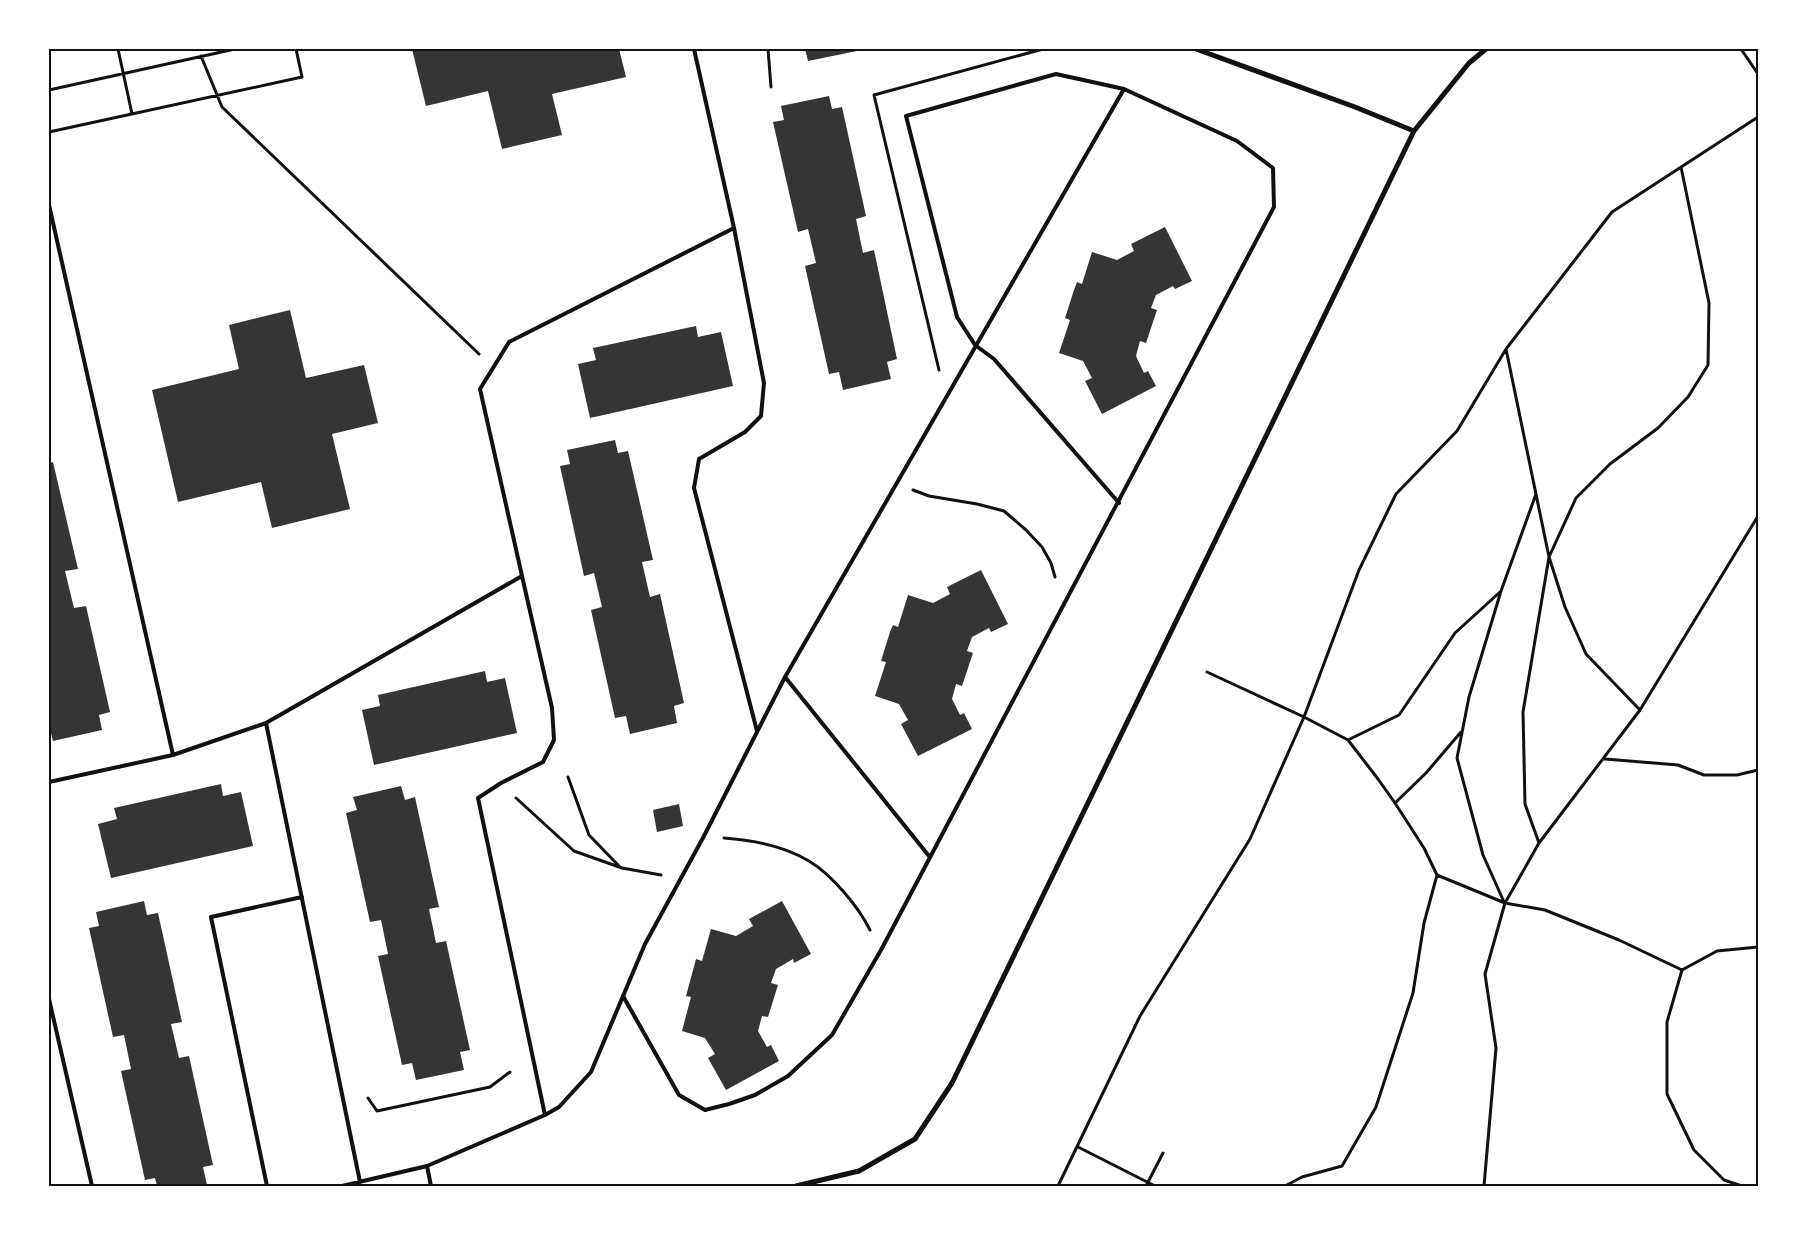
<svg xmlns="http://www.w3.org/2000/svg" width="1807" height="1235" font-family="Spectral,serif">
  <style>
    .building { fill: #353535 }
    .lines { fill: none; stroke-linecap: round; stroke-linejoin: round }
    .path { stroke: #111; stroke-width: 3 }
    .service { stroke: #111; stroke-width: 4 }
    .minor { stroke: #111; stroke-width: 5 }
    .neatline { fill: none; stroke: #111; stroke-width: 2 }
  </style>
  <rect width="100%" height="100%" fill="#fff"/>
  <!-- building -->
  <path class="building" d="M 412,49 L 619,49 L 626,77 L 552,94 L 562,135 L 502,149 L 488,91 L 426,106 Z
    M 805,49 L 862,49 L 862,50 L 808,61 Z
    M 829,96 L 832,109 L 842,107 L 866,216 L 856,219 L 863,253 L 874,250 L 897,359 L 887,362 L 891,379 L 843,390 L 839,372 L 829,374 L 805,266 L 816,263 L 808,229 L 798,232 L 773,122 L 784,120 L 781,106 Z
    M 1165,227 L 1192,281 L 1175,289 L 1173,286 L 1156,295 L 1151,308 L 1157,310 L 1146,343 L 1140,341 L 1136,356 L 1144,373 L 1148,371 L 1156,386 L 1102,414 L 1085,381 L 1092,378 L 1083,361 L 1059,353 L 1070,320 L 1065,318 L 1074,290 L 1077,282 L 1082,284 L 1092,252 L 1117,260 L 1134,251 L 1131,244 Z
    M 290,310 L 306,378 L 364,365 L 378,423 L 332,434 L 350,509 L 272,528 L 261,482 L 178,502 L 152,390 L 239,369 L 229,325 Z
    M 696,326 L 698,337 L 721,332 L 733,386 L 590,418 L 578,364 L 596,360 L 593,348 Z
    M 615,440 L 618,453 L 628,451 L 653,560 L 642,562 L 650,597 L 660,594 L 684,703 L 674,706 L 677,723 L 630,734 L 626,716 L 615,718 L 591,610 L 602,607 L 594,573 L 584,576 L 560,466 L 570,464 L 567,450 Z
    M 53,462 L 78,569 L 65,571 L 74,608 L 86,606 L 110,712 L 99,715 L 102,730 L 53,741 L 49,726 L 49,463 Z
    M 981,570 L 1008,624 L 991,632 L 989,628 L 972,637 L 967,651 L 973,653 L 962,686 L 956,684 L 952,699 L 960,715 L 964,713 L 972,729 L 918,756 L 901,724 L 908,720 L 899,704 L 875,696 L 886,662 L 881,661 L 890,632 L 893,625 L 898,627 L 908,595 L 933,603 L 950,594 L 947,587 Z
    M 485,671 L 487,682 L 505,678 L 517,733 L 374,765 L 362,710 L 380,706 L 378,695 Z
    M 221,784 L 223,796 L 241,792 L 253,846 L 111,878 L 98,824 L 117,819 L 114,808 Z
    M 401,786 L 405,800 L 415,797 L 439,907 L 429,909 L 436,943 L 446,941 L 470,1050 L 460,1052 L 464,1070 L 416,1080 L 412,1063 L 402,1065 L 378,956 L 388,954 L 381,920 L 370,922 L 346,813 L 357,810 L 353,797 Z
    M 679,804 L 683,826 L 657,832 L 653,810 Z
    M 144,901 L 147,915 L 158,913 L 182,1022 L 171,1024 L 179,1058 L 189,1056 L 213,1165 L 203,1167 L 207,1185 L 202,1186 L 157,1186 L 155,1178 L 145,1180 L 121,1071 L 131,1069 L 124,1035 L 113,1037 L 89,928 L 99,926 L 96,912 Z
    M 782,901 L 811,954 L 794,963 L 793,959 L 776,969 L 771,983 L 778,985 L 768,1017 L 762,1016 L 758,1031 L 767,1047 L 771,1045 L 779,1061 L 726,1090 L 708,1058 L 715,1054 L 705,1038 L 682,1031 L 691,997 L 686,996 L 696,959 L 702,961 L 711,929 L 736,936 L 753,926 L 749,919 Z"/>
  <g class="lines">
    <!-- path -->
    <path class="path" d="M 118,49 L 132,114
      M 768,49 L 771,87
      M 1741,49 L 1758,74
      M 201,56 L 222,107 L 479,354
      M 49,90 L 235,49
      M 49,132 L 302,77 L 296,49
      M 1506,349 L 1549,557 L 1523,712 L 1525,804 L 1539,843
      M 939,370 L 874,95 L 1043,49
      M 913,490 L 929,496 L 977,504 L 1004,511 L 1026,530 L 1042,547 L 1051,563 L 1055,577
      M 1207,672 L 1304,717 L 1348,740 L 1378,779 L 1395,803 L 1424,848 L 1437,875 L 1505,903 L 1545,910 L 1619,940 L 1682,970
      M 1640,710 L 1586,654 L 1565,607 L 1549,557 L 1576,498 L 1610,464 L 1658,428 L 1688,397 L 1708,365 L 1709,303 L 1681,167
      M 1348,740 L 1399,715 L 1455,633 L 1500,592
      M 1605,759 L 1678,765 L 1704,775 L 1737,775 L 1758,770
      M 568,777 L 589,835 L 619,866
      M 516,798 L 574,851 L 622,868 L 661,875
      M 1395,803 L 1426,773 L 1461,732
      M 724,838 C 753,840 784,846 809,861 C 832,875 858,906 870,930
      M 1504,902 L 1483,855 L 1457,758 L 1469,697 L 1501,591 L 1536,494
      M 368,1098 L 377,1111 L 490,1087 L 510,1072
      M 1078,1147 L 1155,1186
      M 1058,1186 L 1140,1016 L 1250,839 L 1304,717 L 1359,570 L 1396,494 L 1457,431 L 1506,349 L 1612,212 L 1758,117
      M 1146,1186 L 1163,1153
      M 1285,1186 L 1302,1177 L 1342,1166 L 1376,1107 L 1413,993 L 1424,923 L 1437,875
      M 1484,1186 L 1496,1048 L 1485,974 L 1505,903 L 1539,843 L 1640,710 L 1758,516
      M 1742,1186 L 1724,1180 L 1694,1150 L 1667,1094 L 1667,1022 L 1682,970 L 1717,951 L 1758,947"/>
    <!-- service -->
    <path class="service" d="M 49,205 L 173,755
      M 734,228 L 764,383 L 761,416 L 745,432 L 699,459 L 694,488 L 757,731
      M 522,576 L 552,708 L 554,740 L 543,762 L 501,783 L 478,798 L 545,1115
      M 785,677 L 929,856
      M 266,723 L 522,576 L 480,389 L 509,342 L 734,228 L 694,49
      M 49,782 L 173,755 L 266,723 L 360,1182
      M 623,996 L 679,1095 L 705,1110 L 729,1104 L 755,1095 L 788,1076 L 832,1035 L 881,950 L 1274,207 L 1273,168 L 1237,141 L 1124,89 L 1056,74 L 906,116 L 957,317 L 975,345 L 994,359 L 1119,503
      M 49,999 L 92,1186
      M 427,1166 L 431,1186
      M 267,1186 L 211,917 L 302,897
      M 342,1186 L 427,1166 L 545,1115 L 559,1107 L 591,1072 L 645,944 L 704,836 L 785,677 L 1124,89"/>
    <!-- minor -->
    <path class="minor" d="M 1196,49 L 1355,107 L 1414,131
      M 796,1186 L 859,1171 L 915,1139 L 952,1083 L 1414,131 L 1469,63 L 1486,49"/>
  </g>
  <!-- border -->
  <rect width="1807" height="1235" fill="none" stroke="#ffffff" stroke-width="100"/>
  <rect x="50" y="50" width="1707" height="1135" class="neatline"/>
</svg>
